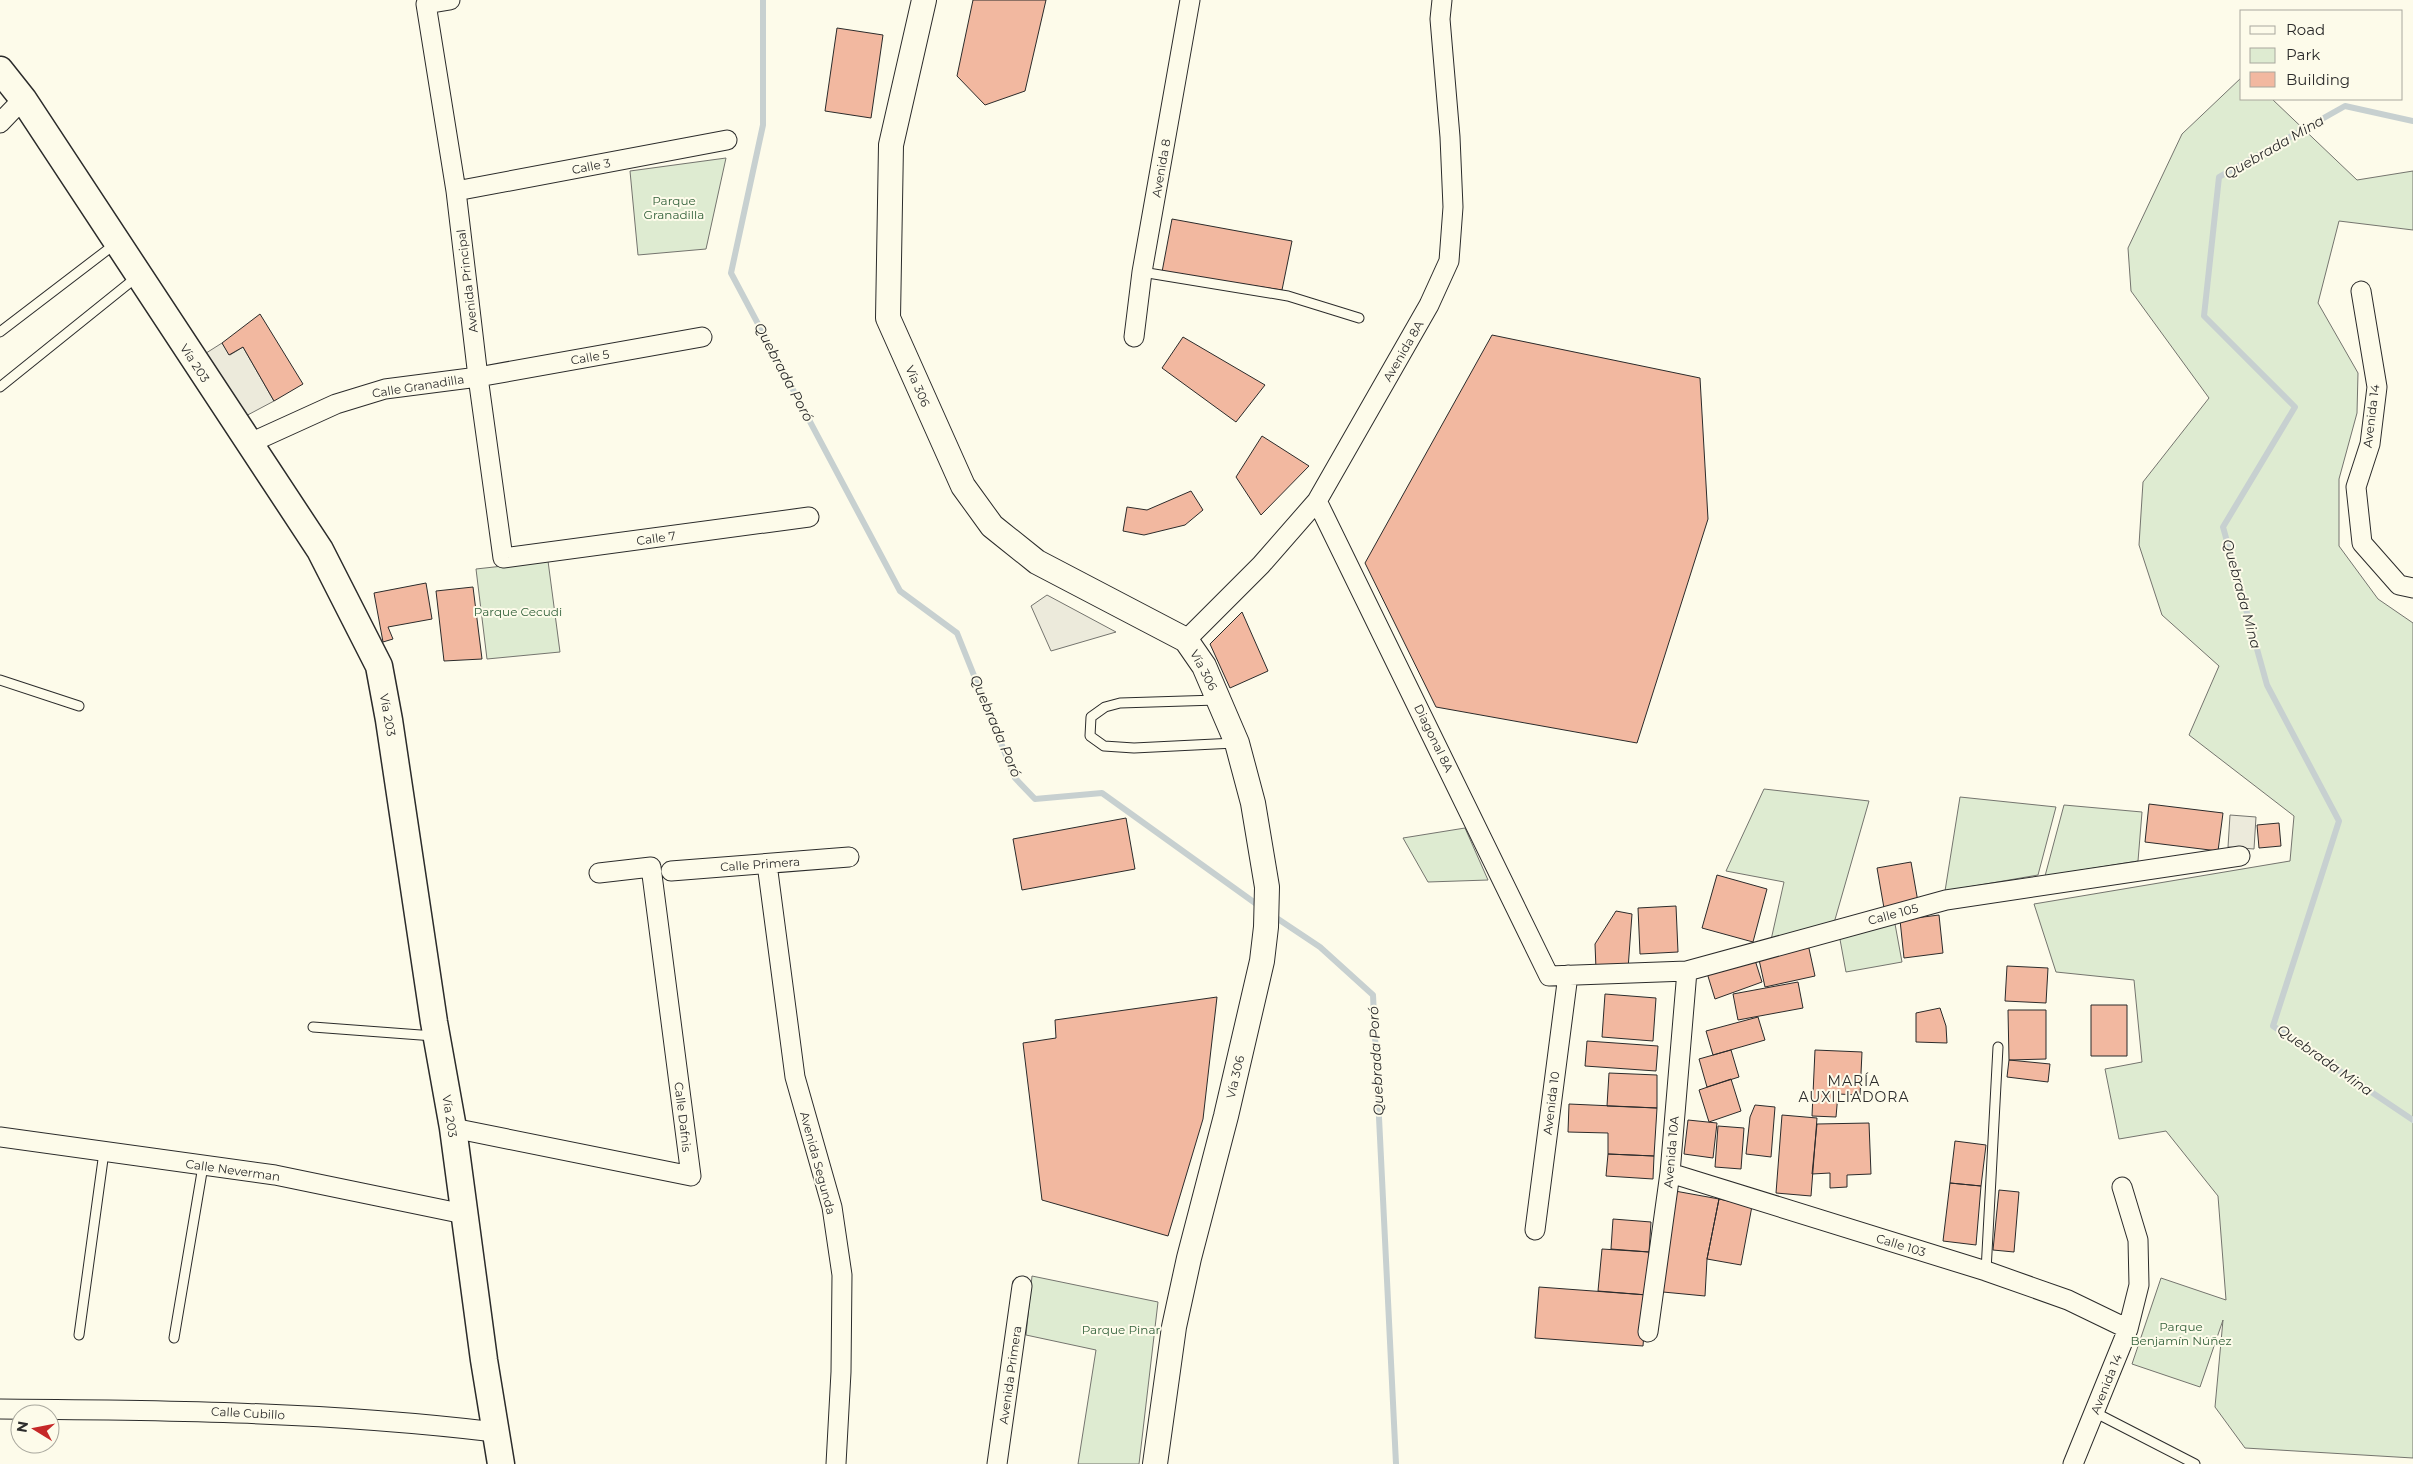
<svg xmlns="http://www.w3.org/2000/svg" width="2413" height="1464" font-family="Montserrat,sans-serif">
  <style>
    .green { fill: #deebd1; stroke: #74746e }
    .parking { fill: #eceadb; stroke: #74746e }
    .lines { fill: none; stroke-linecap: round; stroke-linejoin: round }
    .stream { stroke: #c7d0d0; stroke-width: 6 }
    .building { fill: #f2b8a0; stroke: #2b2b2b }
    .service-casing { stroke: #2b2b2b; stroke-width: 11 }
    .minor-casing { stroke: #2b2b2b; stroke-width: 21 }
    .tertiary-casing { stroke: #2b2b2b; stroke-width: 26 }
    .secondary-casing { stroke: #2b2b2b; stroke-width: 29 }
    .service { stroke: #fdfbea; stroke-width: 9 }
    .minor { stroke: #fdfbea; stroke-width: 19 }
    .tertiary { stroke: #fdfbea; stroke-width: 24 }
    .secondary { stroke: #fdfbea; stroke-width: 26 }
    .labels { text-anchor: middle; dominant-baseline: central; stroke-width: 4; stroke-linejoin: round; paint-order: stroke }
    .street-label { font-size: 12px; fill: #2b2b2b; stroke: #fdfbea }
    .park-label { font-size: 12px; fill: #34623c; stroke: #fdfbea }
    .water-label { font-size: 14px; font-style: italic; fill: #2b2b2b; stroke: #fdfbea }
    .neighbourhood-label { font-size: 14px; letter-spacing: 1px; fill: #2b2b2b; stroke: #fdfbea }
  </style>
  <rect width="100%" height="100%" fill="#fdfbea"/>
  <!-- green -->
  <path class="green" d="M 2242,77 L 2242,99 L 2272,99 L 2357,180 L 2413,171 L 2413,230 L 2339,221 L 2318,303 L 2358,373 L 2357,413 L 2339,479 L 2339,546 L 2378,599 L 2413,623 L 2413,1458 L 2245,1448 L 2215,1407 L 2223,1320 L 2200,1387 L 2132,1364 L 2161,1278 L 2226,1300 L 2218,1196 L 2166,1131 L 2119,1139 L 2105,1069 L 2142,1062 L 2134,980 L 2056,972 L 2034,904 L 2290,861 L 2294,816 L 2189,735 L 2219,666 L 2162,615 L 2139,545 L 2143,482 L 2209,398 L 2131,291 L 2128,248 L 2182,134 Z
    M 726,158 L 706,249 L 638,255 L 630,171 Z
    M 548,561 L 560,652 L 487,659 L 476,569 Z
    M 1764,789 L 1869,801 L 1834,923 L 1771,940 L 1784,882 L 1726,871 Z
    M 1960,797 L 2056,807 L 2038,875 L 1945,891 Z
    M 2064,805 L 2142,812 L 2138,861 L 2045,876 Z
    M 1465,828 L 1488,880 L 1428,882 L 1403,838 Z
    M 1895,924 L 1902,962 L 1846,972 L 1839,934 Z
    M 1032,1276 L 1158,1302 L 1139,1464 L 1078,1464 L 1096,1350 L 1026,1335 Z"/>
  <!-- parking -->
  <path class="parking" d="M 222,343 L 230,355 L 243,347 L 274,401 L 242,418 L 203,355 Z
    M 1047,595 L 1116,632 L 1051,651 L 1031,606 Z
    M 2230,815 L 2256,817 L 2254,849 L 2228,847 Z"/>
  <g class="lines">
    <!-- stream -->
    <path class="stream" d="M 763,0 L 763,125 L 731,273 L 900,591 L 957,633 L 1015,778 L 1035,799 L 1102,793 L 1262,908
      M 2413,121 L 2345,106 L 2219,177 L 2204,316 L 2295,407 L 2223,527 L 2267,685 L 2339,821 L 2273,1026 L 2413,1120
      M 1272,915 L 1320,947 L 1373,995 L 1396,1464"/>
  </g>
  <!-- building -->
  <path class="building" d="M 973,0 L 1046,0 L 1025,91 L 985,105 L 957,76 Z
    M 837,28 L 883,35 L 871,118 L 825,111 Z
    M 1172,219 L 1292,241 L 1282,290 L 1162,272 Z
    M 260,314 L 303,384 L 274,401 L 243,347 L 229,355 L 222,343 Z
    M 1492,335 L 1700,378 L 1708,519 L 1637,743 L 1436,707 L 1365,563 Z
    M 1183,337 L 1265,385 L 1236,422 L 1162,368 Z
    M 1262,436 L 1309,466 L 1261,515 L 1236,477 Z
    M 1191,491 L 1203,510 L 1185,525 L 1144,535 L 1123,531 L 1127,507 L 1147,510 Z
    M 426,583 L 432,619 L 388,627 L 393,639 L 383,642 L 374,593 Z
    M 473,587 L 482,659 L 444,661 L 436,591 Z
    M 1242,612 L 1268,671 L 1230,688 L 1210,644 Z
    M 2149,804 L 2223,813 L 2218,851 L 2145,842 Z
    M 1126,818 L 1135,869 L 1022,890 L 1013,839 Z
    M 2279,823 L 2281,846 L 2259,848 L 2257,825 Z
    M 1911,862 L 1918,902 L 1884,908 L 1877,868 Z
    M 1717,875 L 1767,889 L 1753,942 L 1702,928 Z
    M 1676,906 L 1678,952 L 1640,954 L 1638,908 Z
    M 1616,911 L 1632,914 L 1628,969 L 1596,969 L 1595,944 Z
    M 1939,915 L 1943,953 L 1904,958 L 1900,920 Z
    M 1808,944 L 1815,976 L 1765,987 L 1758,955 Z
    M 1754,957 L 1762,982 L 1715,999 L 1707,973 Z
    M 2007,966 L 2048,968 L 2046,1003 L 2005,1001 Z
    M 1798,982 L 1803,1008 L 1738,1020 L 1733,994 Z
    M 1605,994 L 1656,998 L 1653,1041 L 1602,1037 Z
    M 1217,997 L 1203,1119 L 1168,1236 L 1042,1200 L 1023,1043 L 1056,1038 L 1055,1020 Z
    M 2091,1005 L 2127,1005 L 2127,1056 L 2091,1056 Z
    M 1940,1008 L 1946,1026 L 1947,1043 L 1916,1042 L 1916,1013 Z
    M 2008,1010 L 2046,1010 L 2046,1059 L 2009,1060 Z
    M 1758,1017 L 1765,1040 L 1713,1055 L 1706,1031 Z
    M 1587,1041 L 1658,1046 L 1656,1071 L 1585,1066 Z
    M 1731,1050 L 1739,1077 L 1707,1087 L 1699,1059 Z
    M 1815,1050 L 1862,1052 L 1860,1095 L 1838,1094 L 1836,1117 L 1812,1116 Z
    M 2009,1060 L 2050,1064 L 2048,1082 L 2007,1077 Z
    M 1609,1073 L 1657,1075 L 1657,1108 L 1607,1106 Z
    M 1731,1079 L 1741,1111 L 1709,1122 L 1699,1090 Z
    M 1569,1104 L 1657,1108 L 1654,1156 L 1608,1154 L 1608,1133 L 1568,1132 Z
    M 1755,1105 L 1775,1107 L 1771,1157 L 1746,1154 L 1750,1117 Z
    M 1782,1115 L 1817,1118 L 1811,1196 L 1776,1193 Z
    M 1688,1120 L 1717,1123 L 1713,1158 L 1684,1154 Z
    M 1869,1123 L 1871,1174 L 1847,1175 L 1847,1187 L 1830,1188 L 1830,1173 L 1812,1174 L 1817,1124 Z
    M 1718,1126 L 1744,1128 L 1741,1169 L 1715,1167 Z
    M 1955,1141 L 1986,1145 L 1981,1186 L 1950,1183 Z
    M 1608,1154 L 1654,1156 L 1653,1179 L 1606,1176 Z
    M 1950,1183 L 1981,1186 L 1976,1245 L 1943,1241 Z
    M 1999,1190 L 2019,1192 L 2014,1252 L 1993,1250 Z
    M 1675,1191 L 1719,1199 L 1707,1259 L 1705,1296 L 1663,1292 Z
    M 1719,1199 L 1752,1206 L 1741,1265 L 1707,1259 Z
    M 1613,1219 L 1651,1222 L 1649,1252 L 1611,1249 Z
    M 1602,1249 L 1649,1252 L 1647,1295 L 1598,1291 Z
    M 1539,1287 L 1647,1295 L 1643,1346 L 1535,1338 Z"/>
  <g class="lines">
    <!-- service casing -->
    <g class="service-casing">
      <path id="service" d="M 1142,272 L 1288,296 L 1359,318
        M 0,332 L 115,244
        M 0,387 L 138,276
        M 0,680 L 79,706
        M 1217,700 L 1120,703 L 1105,707 L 1091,717 L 1090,736 L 1104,746 L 1134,748 L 1235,743
        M 313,1027 L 434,1036
        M 1986,1271 L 1998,1047
        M 79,1335 L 104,1152
        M 174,1338 L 203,1166
        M 2094,1412 L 2195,1464"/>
    </g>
    <!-- minor casing -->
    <g class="minor-casing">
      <path id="minor" d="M 450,0 L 426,4 L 456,191 L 478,377 L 503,558 L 809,517
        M 0,123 L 23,99
        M 456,191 L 727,140
        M 2361,291 L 2377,387 L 2370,444 L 2356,487 L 2362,543 L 2399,585 L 2413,588
        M 1134,337 L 1142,272 L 1190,0
        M 248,444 L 336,404 L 385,389 L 478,377 L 702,337
        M 1317,501 L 1549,976 L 1687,971 L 1946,900 L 2240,856
        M 1186,640 L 1261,565 L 1317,501 L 1429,305 L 1449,261 L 1453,207 L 1450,137 L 1440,19 L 1442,0
        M 767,864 L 795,1077 L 832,1207 L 842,1275 L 841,1372 L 836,1464
        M 671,871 L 849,857
        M 453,1128 L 691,1176 L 651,867 L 599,873
        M 0,1137 L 275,1175 L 464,1214
        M 1670,1173 L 1986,1271 L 2068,1300 L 2128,1329
        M 1535,1230 L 1568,975
        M 1648,1332 L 1670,1173 L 1687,971
        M 0,1409 C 165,1410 330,1412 495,1432
        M 997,1464 L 1022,1286
        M 2073,1464 L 2128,1329 L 2139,1285 L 2138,1240 L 2122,1187"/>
    </g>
    <!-- tertiary casing -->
    <g class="tertiary-casing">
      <path id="tertiary" d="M 924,0 L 891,145 L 888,318 L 963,486 L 992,526 L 1037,562 L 1186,640 L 1204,666 L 1237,743 L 1253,803 L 1267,887 L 1266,927 L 1262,961 L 1226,1116 L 1189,1258 L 1174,1327 L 1155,1464"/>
    </g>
    <!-- secondary casing -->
    <g class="secondary-casing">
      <path id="secondary" d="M 0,70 L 23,99 L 320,550 L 379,666 L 389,720 L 434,1022 L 453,1128 L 484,1360 L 501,1464"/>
    </g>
    <!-- service -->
    <use href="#service" class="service"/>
    <!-- minor -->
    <use href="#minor" class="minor"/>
    <!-- tertiary -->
    <use href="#tertiary" class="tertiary"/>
    <!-- secondary -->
    <use href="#secondary" class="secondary"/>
  </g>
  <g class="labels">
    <!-- street labels -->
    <g class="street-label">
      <text transform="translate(591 166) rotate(-11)">Calle 3</text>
      <text transform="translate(1161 168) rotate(-80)">Avenida 8</text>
      <text transform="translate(467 281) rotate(-97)">Avenida Principal</text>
      <text transform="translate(1403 351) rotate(-60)">Avenida 8A</text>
      <text transform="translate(590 357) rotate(-10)">Calle 5</text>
      <text transform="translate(195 363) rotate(57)">Vía 203</text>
      <text transform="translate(418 386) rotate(-9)">Calle Granadilla</text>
      <text transform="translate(918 386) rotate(67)">Vía 306</text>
      <text transform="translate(2371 416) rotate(-83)">Avenida 14</text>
      <text transform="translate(656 538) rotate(-8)">Calle 7</text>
      <text transform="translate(1204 670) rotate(62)">Vía 306</text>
      <text transform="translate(388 715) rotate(80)">Vía 203</text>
      <text transform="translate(1434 738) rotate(64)">Diagonal 8A</text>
      <text transform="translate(760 864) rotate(-4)">Calle Primera</text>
      <text transform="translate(1893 914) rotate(-15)">Calle 105</text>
      <text transform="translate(1235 1077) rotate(-77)">Vía 306</text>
      <text transform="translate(1551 1103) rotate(-83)">Avenida 10</text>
      <text transform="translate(450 1116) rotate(81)">Vía 203</text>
      <text transform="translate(683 1117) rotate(83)">Calle Dafnis</text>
      <text transform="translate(1671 1152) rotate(-85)">Avenida 10A</text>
      <text transform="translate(818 1163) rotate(75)">Avenida Segunda</text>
      <text transform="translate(233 1170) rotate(8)">Calle Neverman</text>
      <text transform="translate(1901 1245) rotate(17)">Calle 103</text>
      <text transform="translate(1010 1375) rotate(-82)">Avenida Primera</text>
      <text transform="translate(2106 1384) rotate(-68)">Avenida 14</text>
      <text transform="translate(248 1413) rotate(3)">Calle Cubillo</text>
    </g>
    <!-- park labels -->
    <g class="park-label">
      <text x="674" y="200">Parque<tspan x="674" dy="14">Granadilla</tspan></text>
      <text x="518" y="611">Parque Cecudi</text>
      <text x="2181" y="1326">Parque<tspan x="2181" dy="14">Benjamín Núñez</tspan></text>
      <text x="1121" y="1329">Parque Pinar</text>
    </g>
    <!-- water labels -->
    <g class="water-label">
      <text transform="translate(2274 147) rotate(-30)">Quebrada Mina</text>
      <text transform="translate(784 372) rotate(62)">Quebrada Poró</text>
      <text transform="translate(2242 594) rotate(75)">Quebrada Mina</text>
      <text transform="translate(996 726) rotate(67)">Quebrada Poró</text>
      <text transform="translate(2325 1060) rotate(35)">Quebrada Mina</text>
      <text transform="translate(1376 1061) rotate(-93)">Quebrada Poró</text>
    </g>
    <!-- neighbourhood labels -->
    <g class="neighbourhood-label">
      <text x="1854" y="1081">MARÍA<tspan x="1854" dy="16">AUXILIADORA</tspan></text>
    </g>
  </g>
  <!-- legend -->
  <rect x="2240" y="10" width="162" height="90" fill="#fdfbea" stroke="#a9a89e"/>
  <rect x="2250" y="26" width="25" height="8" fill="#fdfbea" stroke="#a9a89e"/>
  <text x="2286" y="35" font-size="15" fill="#2b2b2b">Road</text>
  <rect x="2250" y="48" width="25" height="15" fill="#deebd1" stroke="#a9a89e"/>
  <text x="2286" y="60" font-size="15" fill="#2b2b2b">Park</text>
  <rect x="2250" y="72" width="25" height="15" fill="#f2b8a0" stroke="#a9a89e"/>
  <text x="2286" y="85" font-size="15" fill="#2b2b2b">Building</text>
  <!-- north arrow -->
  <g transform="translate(35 1429) rotate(280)"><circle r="24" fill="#fdfbea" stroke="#a9a89e"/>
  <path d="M0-4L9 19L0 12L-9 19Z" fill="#c62828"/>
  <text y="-8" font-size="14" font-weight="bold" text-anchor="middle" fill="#2b2b2b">N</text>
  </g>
</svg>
